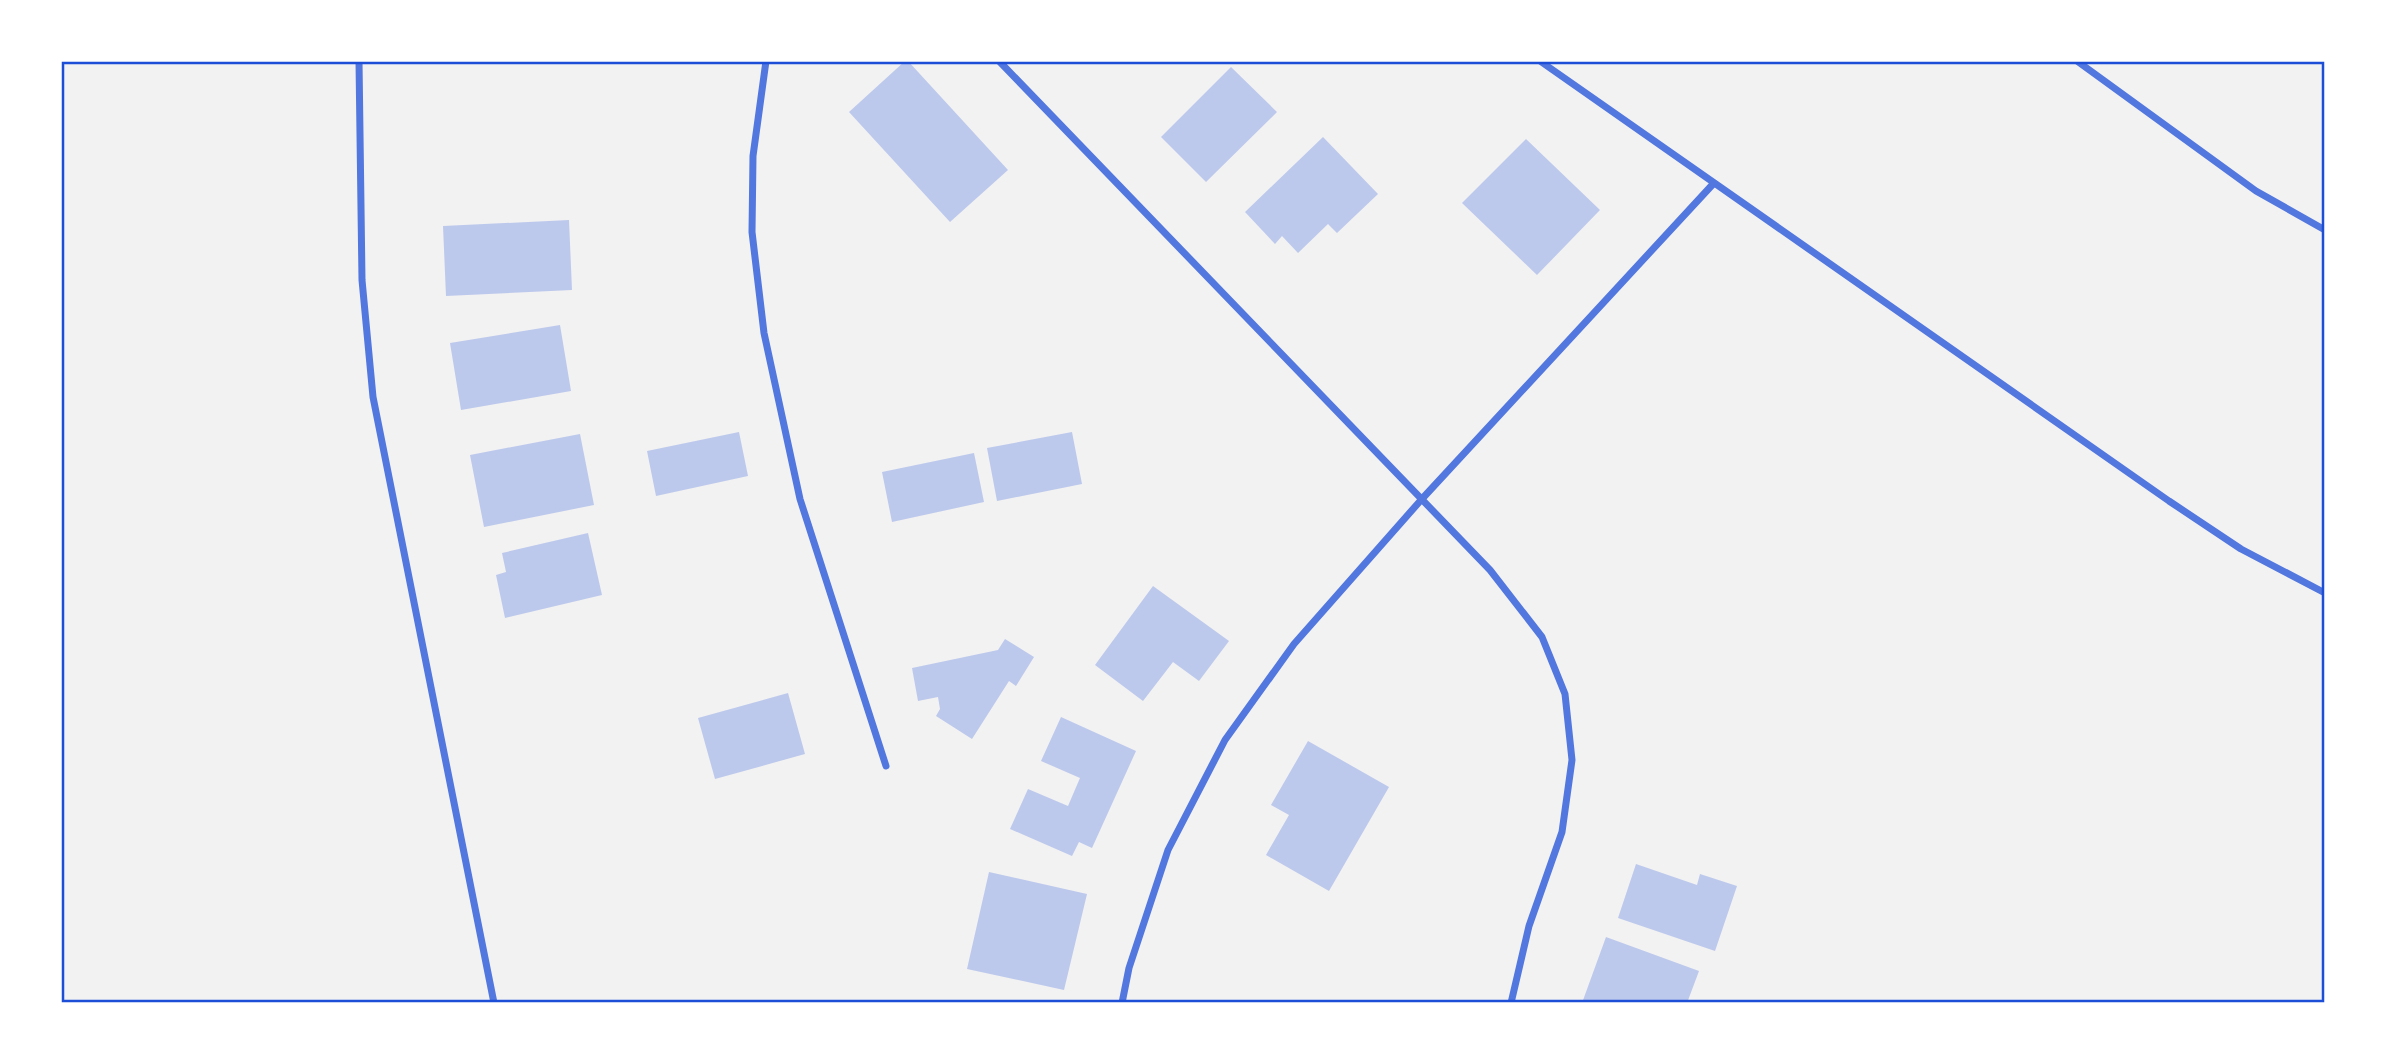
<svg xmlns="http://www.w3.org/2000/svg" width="2386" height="1064" font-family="Arial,sans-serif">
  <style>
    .building { fill: #bdc9ec }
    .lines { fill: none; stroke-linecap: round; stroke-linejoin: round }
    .minor { stroke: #5277de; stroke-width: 7 }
    .neatline { fill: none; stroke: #1d4ed8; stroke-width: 2.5 }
  </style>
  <rect width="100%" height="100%" fill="#f2f2f2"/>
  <!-- building -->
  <path class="building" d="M 905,61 L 908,61 L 1008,170 L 950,222 L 849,112 Z
    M 1231,67 L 1277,112 L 1206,182 L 1161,137 Z
    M 1323,137 L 1378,194 L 1337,233 L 1328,224 L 1298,253 L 1282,236 L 1275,244 L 1245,212 Z
    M 1526,139 L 1600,210 L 1537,275 L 1462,203 Z
    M 569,220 L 572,290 L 446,296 L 443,226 Z
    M 560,325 L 571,391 L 461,410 L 450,343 Z
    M 739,432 L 748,476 L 656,496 L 647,451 Z
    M 1072,432 L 1082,484 L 997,501 L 987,448 Z
    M 580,434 L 594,505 L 484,527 L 470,455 Z
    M 974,453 L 984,502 L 892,522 L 882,472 Z
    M 588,533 L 602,595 L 505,618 L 496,575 L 506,572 L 502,553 Z
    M 1153,586 L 1229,641 L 1199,681 L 1173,662 L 1143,701 L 1095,665 Z
    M 1005,639 L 1034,657 L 1016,686 L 1009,681 L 972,739 L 936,716 L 940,709 L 938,697 L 918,701 L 912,668 L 998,650 Z
    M 788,693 L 805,754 L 715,779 L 698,718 Z
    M 1061,717 L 1136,751 L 1092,848 L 1079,842 L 1072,856 L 1010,829 L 1028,789 L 1068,806 L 1080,778 L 1041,761 Z
    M 1308,741 L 1389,787 L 1329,891 L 1266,855 L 1289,815 L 1271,805 Z
    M 1636,864 L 1697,885 L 1700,874 L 1737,886 L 1715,951 L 1618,918 Z
    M 989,872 L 1087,894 L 1064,990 L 967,969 Z
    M 1606,937 L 1699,971 L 1687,1003 L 1582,1003 Z"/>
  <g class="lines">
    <!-- minor -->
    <path class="minor" d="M 359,61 L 362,280 L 373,397 L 494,1003
      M 766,61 L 753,156 L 752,232 L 764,333 L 800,499 L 886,766
      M 999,61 L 1490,570 L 1542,637 L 1565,694 L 1572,760 L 1562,832 L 1529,926 L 1511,1003
      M 1540,61 L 2169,501 L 2241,549 L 2325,593
      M 2077,61 L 2256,191 L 2325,230
      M 1122,1003 L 1129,968 L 1168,850 L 1225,740 L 1294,644 L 1421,500 L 1714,183"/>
  </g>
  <!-- border -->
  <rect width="2386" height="1064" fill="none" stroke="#ffffff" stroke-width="126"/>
  <rect x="63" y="63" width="2260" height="938" class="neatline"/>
</svg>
